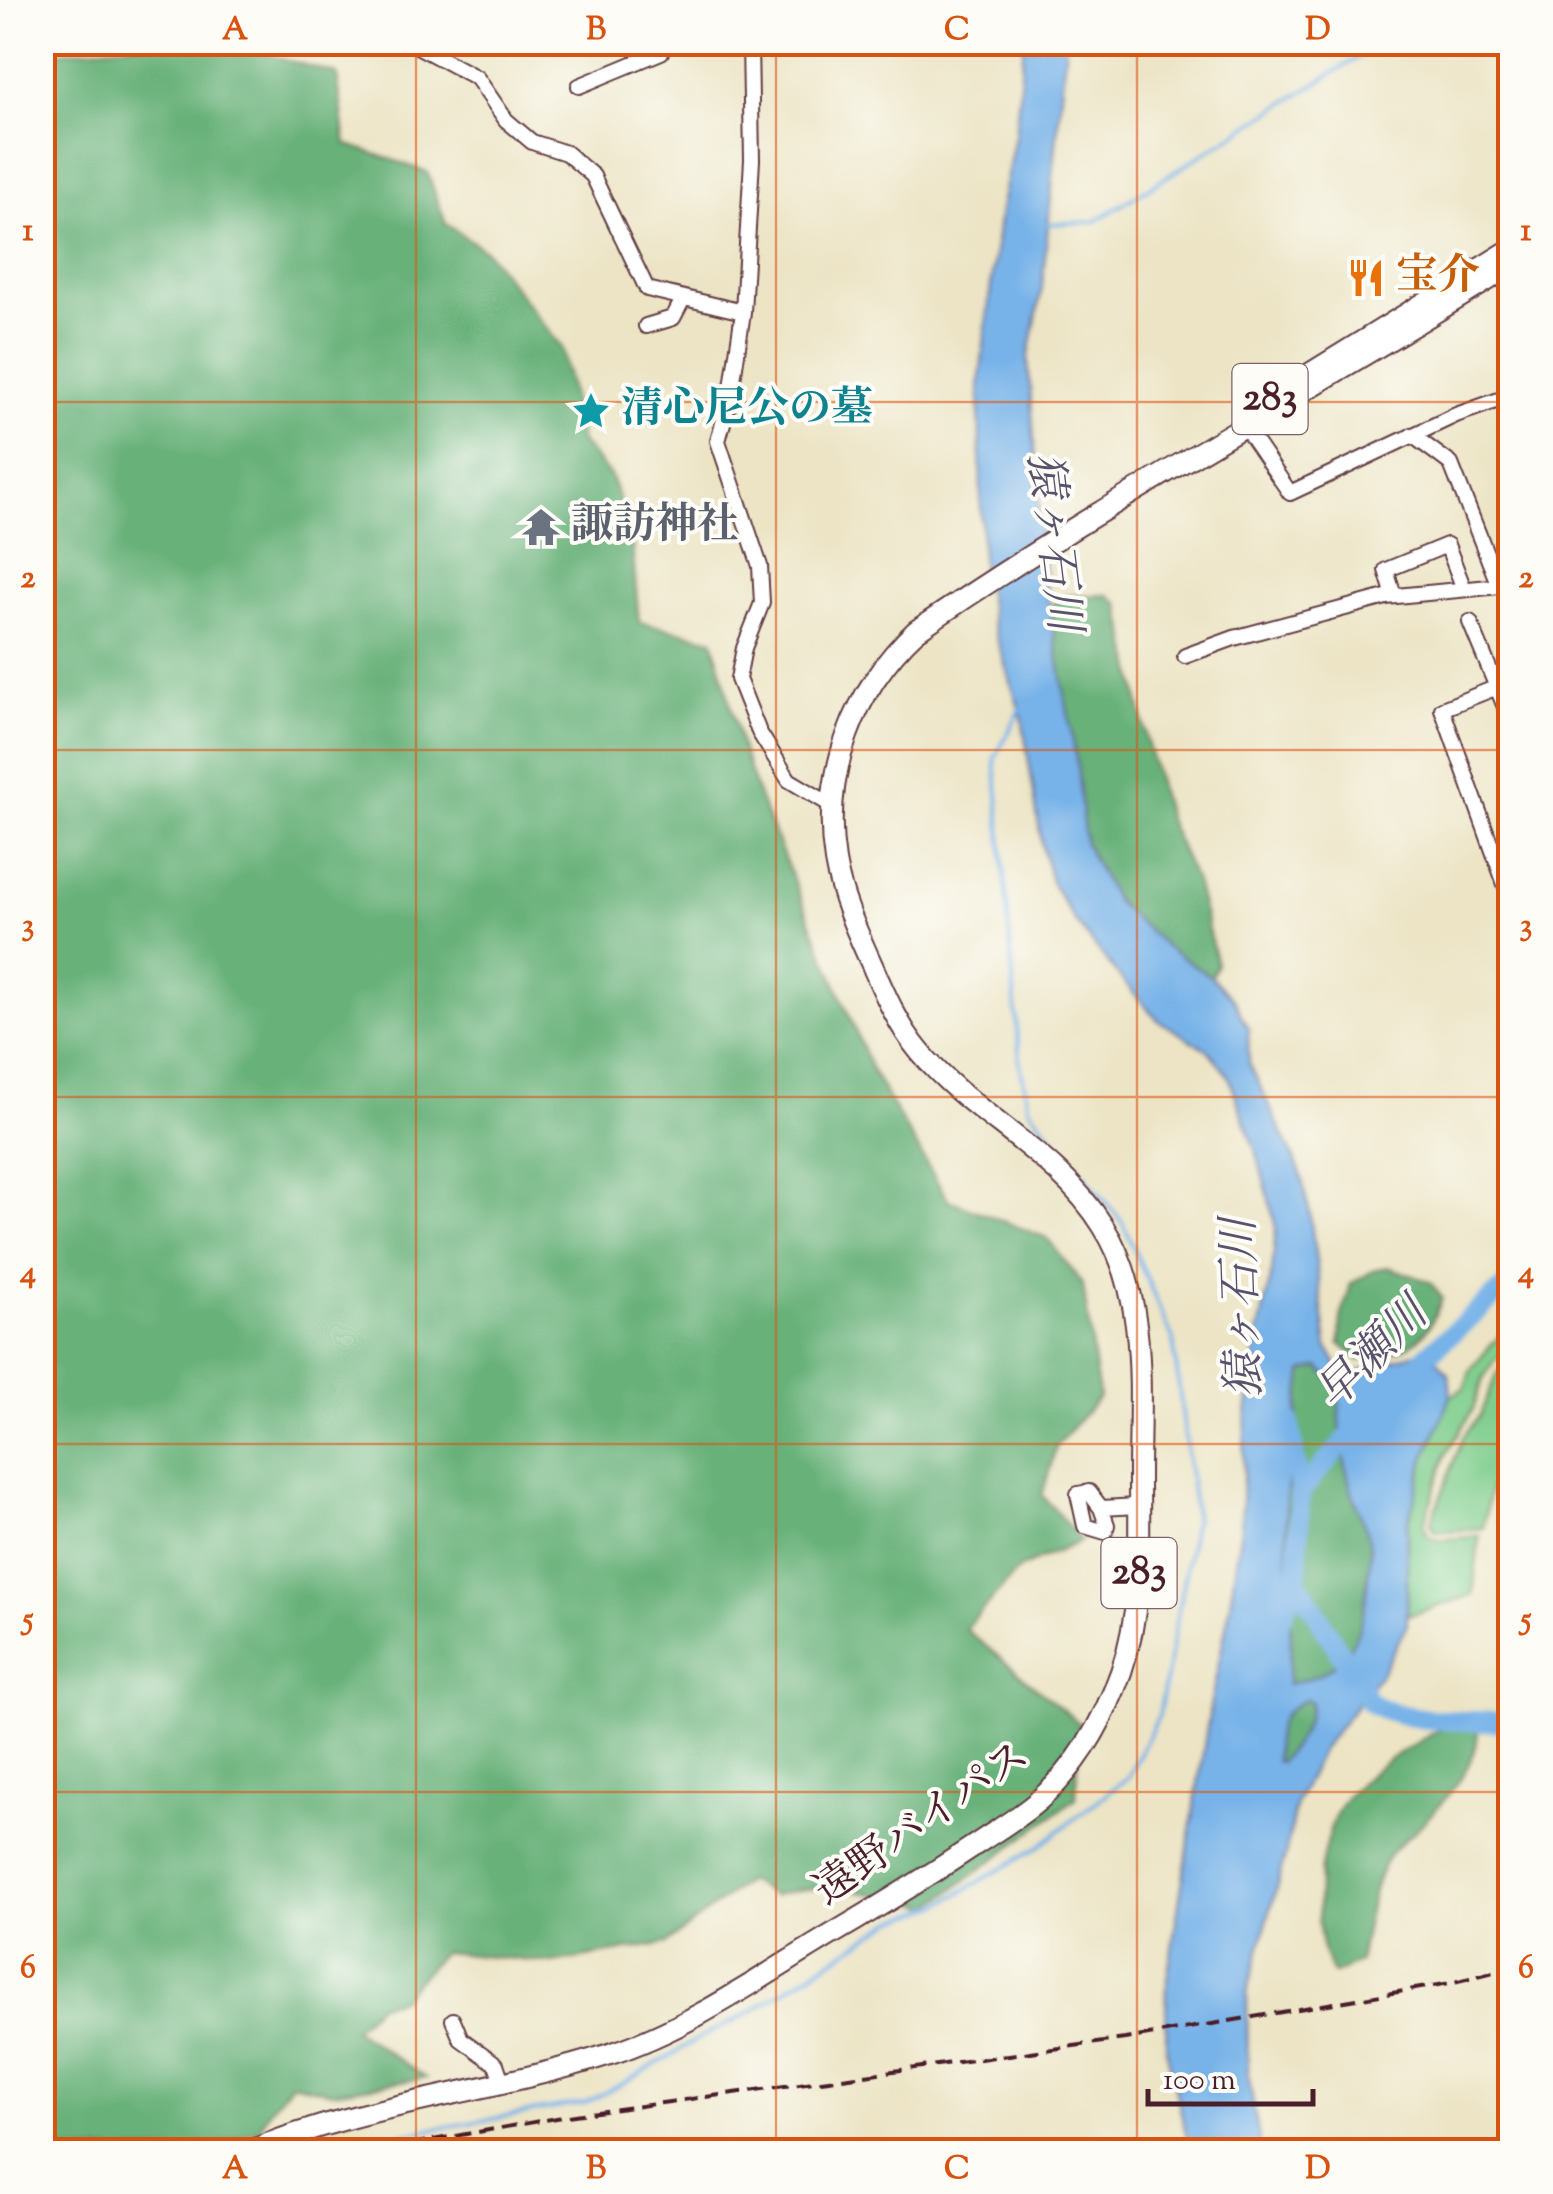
<svg xmlns="http://www.w3.org/2000/svg" width="1553" height="2194" font-family="'Sorts Mill Goudy','Noto Serif JP',serif">
  <style>
    .green { fill: #80ce8e; stroke: #65765c; stroke-width: 2.5 }
    .forest { fill: #68b179; stroke: #596852; stroke-width: 2.5 }
    .water { fill: #77b2e8; stroke: #60688a; stroke-width: 2.5; fill-rule: evenodd }
    .lines { fill: none; stroke-linecap: round; stroke-linejoin: round }
    .stream { stroke: #77b2e8; stroke-width: 4 }
    .river { stroke: #77b2e8; stroke-width: 20 }
    .minor-casing { stroke: #623d42; stroke-width: 18 }
    .highway-casing { stroke: #623d42; stroke-width: 24 }
    .minor { stroke: #fff; stroke-width: 14 }
    .highway { stroke: #fff; stroke-width: 20 }
    .rail { stroke: #4a1f2b; stroke-width: 4; stroke-dasharray: 15 8; stroke-linecap: butt }
    .grid { fill: none; stroke: #d8530f; stroke-width: 2.5; stroke-opacity: 0.55 }
    .labels { text-anchor: middle; dominant-baseline: central; stroke-width: 8; stroke-linejoin: round; paint-order: stroke }
    .shield { fill: #fdfcf7; stroke: #806168; stroke-width: 2.5 }
    .shield-label { font-size: 40px; font-weight: bold; fill: #4a1f2b }
    .food-label { font-size: 42px; font-weight: bold; fill: #c56008; stroke: #fdfcf7; text-anchor: start }
    .culture-label { font-size: 42px; font-weight: bold; fill: #0d838f; stroke: #fdfcf7; text-anchor: start }
    .worship-label { font-size: 42px; font-weight: bold; fill: #5b616d; stroke: #fdfcf7; text-anchor: start }
    .street-label { font-size: 42px; fill: #4a1f2b; stroke: #fdfcf7 }
    .water-label { font-size: 45px; font-style: italic; fill: #5a526d; stroke: #fdfcf7 }
    .neatline { fill: none; stroke: #d8530f; stroke-width: 4 }
    .grid-label { font-size: 32px; text-anchor: middle; font-weight: bold; fill: #d8530f }
  </style>
  <rect width="100%" height="100%" fill="#fdfcf7"/>
  <filter id="ink" filterUnits="userSpaceOnUse"><feTurbulence type="fractalNoise" baseFrequency=".01" numOctaves="2"/><feDisplacementMap in="SourceGraphic" scale="20" xChannelSelector="R" yChannelSelector="G"/><feConvolveMatrix kernelMatrix="1 2 1 2 8 2 1 2 1" color-interpolation-filters="sRGB"/></filter>
  <filter id="wash" filterUnits="userSpaceOnUse"><feTurbulence type="fractalNoise" baseFrequency=".0048" numOctaves="4" result="noise"/><feDisplacementMap in="SourceGraphic" scale="40" xChannelSelector="R" yChannelSelector="G"/><feGaussianBlur stdDeviation="2.25" result="paint"/><feColorMatrix in="noise" values="0 0 0 0 0 0 0 0 0 0 0 0 0 0 0 0 0 1.4 0 .05"/><feComposite in="paint" operator="in"/></filter>
  <g filter="url(#wash)">
    <rect width="100%" height="100%" fill="#ece4c5"/>
    <!-- green -->
    <path class="green" d="M 1510,1317 L 1510,1347 L 1493,1362 L 1484,1377 L 1473,1409 L 1446,1454 L 1424,1524 L 1428,1535 L 1438,1540 L 1479,1536 L 1473,1595 L 1407,1616 L 1407,1527 L 1425,1458 L 1451,1396 L 1464,1388 L 1471,1369 L 1500,1335 Z
      M 1510,1360 L 1510,1417 L 1495,1461 L 1483,1528 L 1436,1532 L 1431,1523 L 1463,1437 L 1480,1415 L 1497,1373 Z"/>
    <!-- forest -->
    <path class="forest" d="M 145,43 L 226,43 L 337,74 L 346,144 L 427,172 L 446,224 L 486,251 L 562,348 L 581,442 L 611,477 L 631,535 L 639,622 L 713,639 L 743,752 L 755,787 L 872,1071 L 948,1200 L 1047,1238 L 1083,1285 L 1099,1397 L 1057,1445 L 1042,1495 L 1081,1541 L 1020,1568 L 965,1629 L 1079,1723 L 1076,1798 L 931,1906 C 878,1896 826,1878 773,1896 L 748,1880 L 667,1943 L 552,1963 L 443,1952 L 400,1999 L 379,2004 L 353,2029 L 426,2078 L 332,2092 L 291,2083 L 268,2112 L 260,2129 L 205,2151 L 43,2151 L 42,54 Z
      M 1109,595 L 1120,605 L 1148,745 L 1167,817 L 1197,886 L 1217,964 L 1211,977 L 1165,946 L 1116,902 L 1085,844 L 1077,764 L 1049,607 L 1064,596 Z
      M 1388,1267 L 1430,1282 L 1442,1298 C 1424,1347 1408,1350 1360,1360 L 1340,1344 L 1341,1318 L 1351,1284 L 1373,1271 Z
      M 1319,1367 L 1339,1388 C 1339,1425 1342,1460 1353,1496 C 1358,1512 1369,1530 1370,1547 C 1371,1560 1368,1574 1367,1586 C 1362,1642 1345,1673 1288,1684 L 1291,1649 L 1286,1501 L 1303,1371 Z
      M 1306,1699 L 1311,1702 C 1308,1726 1297,1744 1279,1762 L 1275,1761 C 1276,1729 1275,1714 1306,1699 Z
      M 1444,1727 L 1478,1728 C 1479,1764 1445,1800 1421,1825 C 1411,1836 1395,1845 1388,1857 C 1370,1888 1366,1928 1359,1962 L 1334,1974 C 1307,1939 1317,1838 1344,1801 C 1368,1768 1410,1747 1444,1727 Z"/>
    <!-- water -->
    <path class="water" d="M 1024,43 L 1066,43 L 1042,287 L 1028,360 L 1045,582 L 1077,764 L 1085,844 L 1116,902 L 1165,946 L 1211,977 L 1234,1000 L 1248,1029 L 1249,1063 L 1300,1171 L 1310,1214 L 1327,1346 L 1338,1367 L 1356,1373 L 1427,1349 L 1449,1374 L 1451,1396 L 1425,1458 L 1407,1527 L 1407,1625 L 1382,1672 L 1322,1749 L 1296,1803 L 1285,1856 L 1247,1994 L 1248,2073 L 1261,2151 L 1190,2151 L 1166,2048 L 1167,1979 L 1211,1702 L 1228,1617 L 1241,1528 L 1245,1429 L 1257,1338 L 1272,1272 L 1276,1228 L 1259,1161 L 1229,1077 L 1209,1051 L 1158,1020 L 1118,975 L 1074,920 L 1051,882 L 1042,846 L 1022,717 L 993,627 L 982,566 L 979,386 L 1000,210 L 1015,136 ZM 1319,1367 L 1339,1388 C 1339,1425 1342,1460 1353,1495 C 1358,1512 1369,1530 1370,1547 C 1371,1559 1368,1573 1367,1586 C 1362,1641 1345,1673 1288,1684 L 1291,1649 L 1286,1501 L 1303,1372 ZM 1306,1699 L 1311,1702 C 1308,1727 1297,1744 1279,1762 L 1275,1761 C 1276,1729 1275,1714 1306,1699 Z"/>
    <g class="lines">
      <!-- stream -->
      <path class="stream" d="M 1044,224 L 1094,222 L 1383,42
        M 322,2152 L 335,2146 L 585,2103 L 628,2081 L 701,2037 L 746,2015 L 893,1921 L 939,1905 L 1037,1848 L 1128,1777 L 1159,1715 L 1195,1518 L 1173,1339 L 1122,1222 L 1029,1108 L 1020,1064 L 995,758 L 1021,708"/>
      <!-- river -->
      <path class="river" d="M 1412,1368 L 1510,1283
        M 1300,1492 L 1358,1426
        M 1297,1581 L 1370,1703 C 1411,1725 1466,1720 1510,1722
        M 1279,1623 L 1297,1581 L 1300,1492 L 1289,1421"/>
    </g>
  </g>
  <g filter="url(#ink)">
    <g class="lines">
      <!-- minor casing -->
      <g class="minor-casing">
        <path id="minor" d="M 410,42 L 477,78 L 506,120 L 532,142 L 566,153 L 593,176 L 647,289 L 743,312
          M 750,42 L 752,160 L 743,312 L 731,394 L 718,441 L 760,566 L 762,603 L 744,648 L 738,679 L 759,732 L 789,780 L 831,805
          M 579,86 L 661,52 L 661,42
          M 646,326 L 673,318 L 683,299
          M 1244,426 L 1290,493 L 1456,415 L 1510,396
          M 1412,435 L 1451,464 L 1499,586
          M 1394,596 L 1386,570 L 1447,545 L 1464,589
          M 1470,622 L 1510,719
          M 1185,656 L 1234,638 L 1386,597 L 1510,585
          M 1510,682 L 1442,709 L 1510,898
          M 1101,1508 L 1089,1492 L 1078,1494 L 1085,1526 L 1105,1532 L 1107,1525 L 1101,1508 L 1139,1506
          M 453,2020 L 461,2039 L 496,2064 L 502,2081"/>
      </g>
      <!-- highway casing -->
      <g class="highway-casing">
        <path id="highway" d="M 1311,373 L 1510,250
          M 247,2152 C 365,2103 490,2093 610,2054 C 690,2028 762,1976 834,1933 C 885,1903 935,1872 984,1839 C 1002,1827 1022,1815 1038,1801 C 1078,1767 1104,1720 1121,1672 C 1143,1608 1139,1541 1139,1475 C 1139,1394 1149,1298 1103,1226 C 1056,1151 975,1118 920,1052 C 899,1027 885,995 872,965 C 857,932 841,897 835,861 C 821,775 854,689 916,631 C 1108,499 1313,390 1510,266"/>
      </g>
      <!-- minor -->
      <use href="#minor" class="minor"/>
      <!-- highway -->
      <use href="#highway" class="highway"/>
      <!-- rail -->
      <path class="rail" d="M 365,2152 L 568,2116 L 1125,2039 L 1450,1983 L 1510,1968"/>
    </g>
  </g>
  <!-- grid -->
  <path class="grid" d="M 416,42 L 416,2152M 776,42 L 776,2152M 1137,42 L 1137,2152M 42,402 L 1510,402M 42,750 L 1510,750M 42,1097 L 1510,1097M 42,1444 L 1510,1444M 42,1792 L 1510,1792"/>
  <!-- icons -->
  <defs>
    <g id="restaurant-bare" transform="scale(3)"><path d="M-5-6h1v4h1v-4h1v4h1v-4h1v5L-1.5 .5V6h-2V.5L-5-1ZM5-6V6H3V1.5H1.5Q1.5-4 5-6Z" fill="#e8710a" stroke="#fdfcf7" stroke-width="2.5" paint-order="stroke"/></g>
    <g id="sight-bare" transform="scale(3)"><path d="M0-6L1.8-2.2L6-1.7L2.9 1.2L3.7 5.4L0 3.3L-3.7 5.4L-2.9 1.2L-6-1.7L-1.8-2.2Z" fill="#0f9aa8" stroke="#fdfcf7" stroke-width="2.5" paint-order="stroke"/></g>
    <g id="temple-bare" transform="scale(3)"><path d="M0-6L5-2H3V0L6.5 2.5H4V6H1.5V3h-3V6H-4V2.5H-6.5L-3 0V-2H-5Z" fill="#6b7280" stroke="#fdfcf7" stroke-width="2.5" paint-order="stroke"/></g>
  </defs>
  <g fill-rule="evenodd">
    <use href="#restaurant-bare" x="1366" y="278"/>
    <use href="#sight-bare" x="591" y="411"/>
    <use href="#temple-bare" x="541" y="527"/>
  </g>
  <g class="labels">
    <!-- shield labels -->
    <g class="shield">
      <rect x="1232.5" y="364" width="75" height="70" rx="8"/>
      <rect x="1101.5" y="1538" width="75" height="70" rx="8"/>
    </g>
    <g class="shield-label">
      <text x="1270" y="399">283</text>
      <text x="1139" y="1573">283</text>
    </g>
    <!-- food labels -->
    <g class="food-label">
      <text x="1396" y="278">宝介</text>
    </g>
    <!-- culture labels -->
    <g class="culture-label">
      <text x="621" y="411">清心尼公の墓</text>
    </g>
    <!-- worship labels -->
    <g class="worship-label">
      <text x="571" y="527">諏訪神社</text>
    </g>
    <!-- street labels -->
    <g class="street-label">
      <text transform="translate(923 1825) rotate(-35)">遠野バイパス</text>
    </g>
    <!-- water labels -->
    <g class="water-label">
      <text transform="translate(1051 542) rotate(83)">猿ヶ石川</text>
      <text transform="translate(1245 1308) rotate(-92)">猿ヶ石川</text>
      <text transform="translate(1374 1356) rotate(-45)">早瀬川</text>
    </g>
  </g>
  <!-- margin -->
  <rect width="1553" height="2194" fill="none" stroke="#fdfcf7" stroke-width="110"/>
  <!-- scale -->
  <path d="M1148 2089v15h165v-15" fill="none" stroke="#4a1f2b" stroke-width="5"/>
  <text x="1163" y="2089" font-size="30" fill="#4a1f2b" stroke="#fdfcf7" stroke-width="8" paint-order="stroke">100 m</text>
  <rect x="55" y="55" width="1443" height="2084" class="neatline"/>
  <g class="grid-label">
    <text x="235" y="39">A</text>
    <text x="596" y="39">B</text>
    <text x="957" y="39">C</text>
    <text x="1318" y="39">D</text>
    <text x="28" y="240">1</text>
    <text x="1526" y="240">1</text>
    <text x="28" y="587">2</text>
    <text x="1526" y="587">2</text>
    <text x="28" y="935">3</text>
    <text x="1526" y="935">3</text>
    <text x="28" y="1282">4</text>
    <text x="1526" y="1282">4</text>
    <text x="28" y="1629">5</text>
    <text x="1526" y="1629">5</text>
    <text x="28" y="1977">6</text>
    <text x="1526" y="1977">6</text>
    <text x="235" y="2178">A</text>
    <text x="596" y="2178">B</text>
    <text x="957" y="2178">C</text>
    <text x="1318" y="2178">D</text>
  </g>
</svg>
